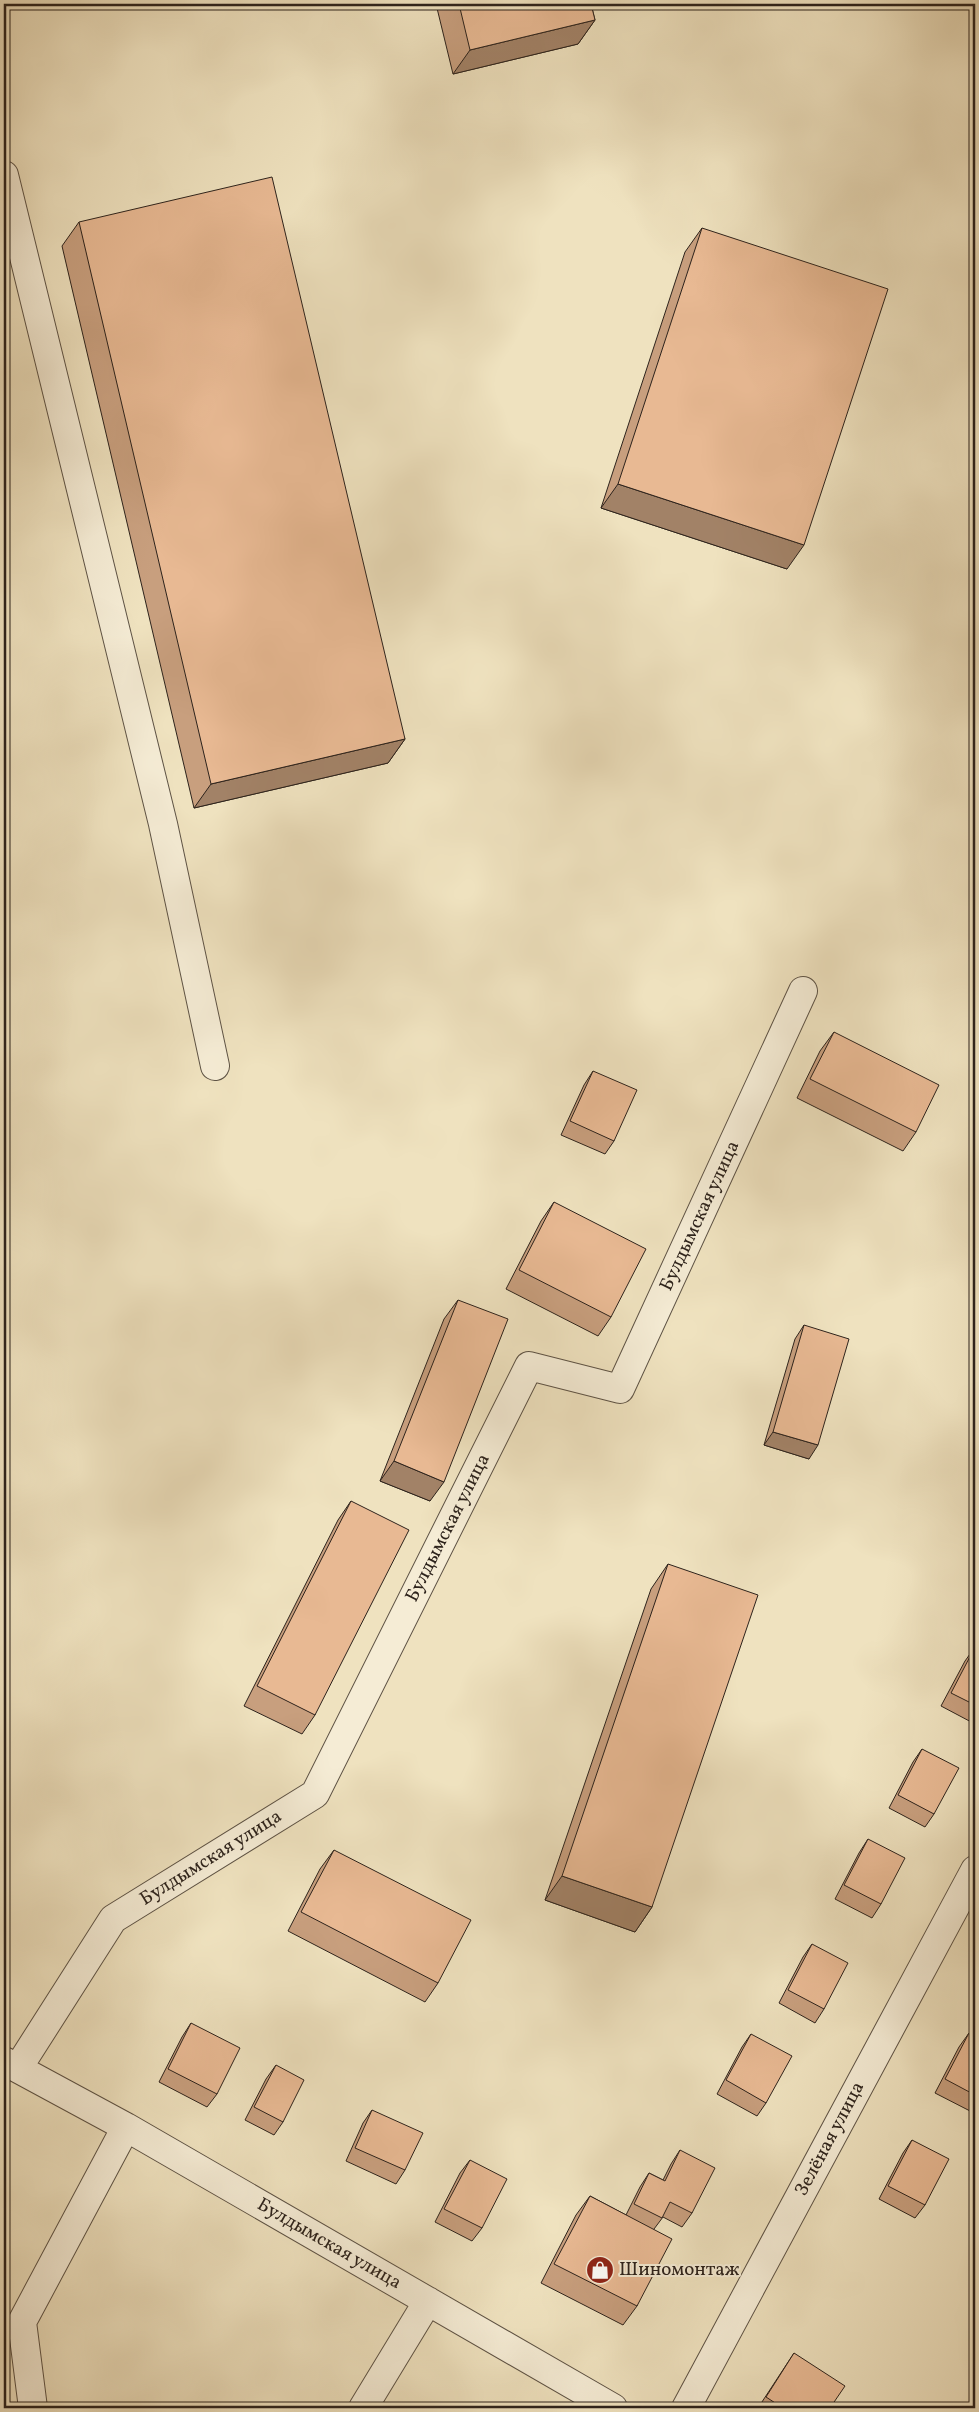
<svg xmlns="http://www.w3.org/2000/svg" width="979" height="2412" font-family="Vollkorn,serif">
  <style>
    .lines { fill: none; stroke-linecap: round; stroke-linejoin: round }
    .minor-casing { stroke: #5e5345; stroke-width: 30 }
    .minor { stroke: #f5ecd5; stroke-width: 28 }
    .wall { fill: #c89f7e; stroke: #2d231c }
    .shaded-wall { fill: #a28267; stroke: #2d231c }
    .building { fill: #e8b993; stroke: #2d231c }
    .labels { text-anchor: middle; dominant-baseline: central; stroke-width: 4; stroke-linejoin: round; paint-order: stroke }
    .street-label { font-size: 19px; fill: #2d231c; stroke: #f5ecd5 }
    .poi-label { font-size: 19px; fill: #2d231c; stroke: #f5ecd5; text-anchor: start }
  </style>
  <rect width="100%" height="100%" fill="#efe2bf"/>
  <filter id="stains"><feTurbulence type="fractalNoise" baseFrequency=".004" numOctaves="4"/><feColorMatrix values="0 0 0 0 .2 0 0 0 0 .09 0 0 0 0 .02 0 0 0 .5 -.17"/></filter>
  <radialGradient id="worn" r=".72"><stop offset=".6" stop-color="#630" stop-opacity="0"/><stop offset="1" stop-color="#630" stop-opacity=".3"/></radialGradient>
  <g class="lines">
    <!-- minor casing -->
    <g class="minor-casing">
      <path id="minor" d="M 4,175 L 163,824 L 215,1066
        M 4,2061 L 126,2127 L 613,2408
        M 18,2068 L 113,1919 L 315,1794 L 529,1366 L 620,1389 L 803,991
        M 33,2408 L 22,2322 L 126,2127
        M 363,2408 L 428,2301
        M 686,2408 L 975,1870"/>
    </g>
    <!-- minor -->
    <use href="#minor" class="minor"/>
  </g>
  <!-- wall -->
  <path class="wall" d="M 436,4 L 591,4 L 595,20 L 578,44 L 453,74 Z
    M 79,222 L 405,739 L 388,763 L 194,808 L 62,246 Z
    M 702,228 L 787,569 L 601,508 L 685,252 Z
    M 834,1032 L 916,1132 L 903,1151 L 797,1098 L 820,1051 Z
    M 593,1071 L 614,1141 L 605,1154 L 561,1135 L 584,1085 Z
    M 554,1202 L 611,1317 L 598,1336 L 506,1289 L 541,1221 Z
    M 458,1300 L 430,1501 L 380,1481 L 444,1319 Z
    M 804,1325 L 809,1459 L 764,1445 L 795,1339 Z
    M 351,1501 L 315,1715 L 302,1734 L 244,1706 L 338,1520 Z
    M 668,1564 L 652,1907 L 635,1932 L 545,1900 L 651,1589 Z
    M 975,1647 L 975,1724 L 941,1706 L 965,1661 Z
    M 922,1749 L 934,1814 L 925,1827 L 889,1808 L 913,1762 Z
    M 868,1839 L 881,1904 L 872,1918 L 835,1899 L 859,1853 Z
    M 334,1850 L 438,1983 L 425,2002 L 288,1931 L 320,1869 Z
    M 812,1944 L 824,2009 L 815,2023 L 779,2003 L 803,1957 Z
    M 191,2023 L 217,2094 L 207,2107 L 159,2082 L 182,2037 Z
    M 969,2033 L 975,2037 L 975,2107 L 972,2112 L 935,2093 L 959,2047 Z
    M 751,2034 L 766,2103 L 757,2116 L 717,2094 L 742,2047 Z
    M 276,2065 L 283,2122 L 274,2135 L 245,2120 L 266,2079 Z
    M 372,2110 L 405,2170 L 396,2184 L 346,2161 L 363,2123 Z
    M 912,2140 L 925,2205 L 915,2218 L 879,2199 L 903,2153 Z
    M 680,2150 L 692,2213 L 682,2227 L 663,2217 L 654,2229 L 637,2306 L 623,2325 L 541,2283 L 576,2215 L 590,2196 L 626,2215 L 640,2187 L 649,2173 L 663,2180 L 671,2164 Z
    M 470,2160 L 482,2228 L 472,2241 L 435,2222 L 460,2173 Z
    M 794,2353 L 830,2408 L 758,2408 Z"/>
  <!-- shaded-wall -->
  <path class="shaded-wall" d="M 595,20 L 578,44 L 453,74 L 470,50 Z
    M 618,484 L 804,545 L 787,569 L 601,508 Z
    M 405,739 L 388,763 L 194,808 L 211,784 Z
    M 773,1432 L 818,1445 L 809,1459 L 764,1445 Z
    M 394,1461 L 444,1482 L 430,1501 L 380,1481 Z
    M 562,1876 L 652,1907 L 635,1932 L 545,1900 Z"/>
  <!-- building -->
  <path class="building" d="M 459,4 L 591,4 L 595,20 L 470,50 Z
    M 272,177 L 405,739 L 211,784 L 79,222 Z
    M 702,228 L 888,289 L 804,545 L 618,484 Z
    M 834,1032 L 939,1085 L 916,1132 L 810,1079 Z
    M 593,1071 L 637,1090 L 614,1141 L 570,1121 Z
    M 554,1202 L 646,1249 L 611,1317 L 519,1270 Z
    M 458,1300 L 508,1319 L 444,1482 L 394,1461 Z
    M 804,1325 L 849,1339 L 818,1445 L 773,1432 Z
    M 351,1501 L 409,1530 L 315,1715 L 257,1686 Z
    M 668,1564 L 758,1595 L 652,1907 L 562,1876 Z
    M 975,1647 L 975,1705 L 951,1693 Z
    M 922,1749 L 959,1768 L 934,1814 L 898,1795 Z
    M 868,1839 L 905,1858 L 881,1904 L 844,1885 Z
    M 334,1850 L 471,1920 L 438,1983 L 301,1912 Z
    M 812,1944 L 848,1963 L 824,2009 L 788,1990 Z
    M 191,2023 L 240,2048 L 217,2094 L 168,2069 Z
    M 969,2033 L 975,2037 L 975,2095 L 945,2079 Z
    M 751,2034 L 792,2056 L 766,2103 L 726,2080 Z
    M 276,2065 L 304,2080 L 283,2122 L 254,2107 Z
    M 372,2110 L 423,2133 L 405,2170 L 355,2148 Z
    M 912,2140 L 949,2159 L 925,2205 L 888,2186 Z
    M 680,2150 L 715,2168 L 692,2213 L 670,2202 L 662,2218 L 634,2204 L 649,2173 L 665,2181 Z
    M 470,2160 L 507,2179 L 482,2228 L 444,2209 Z
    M 590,2196 L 672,2239 L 637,2306 L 554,2264 Z
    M 794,2353 L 845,2386 L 830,2408 L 783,2408 L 766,2397 Z"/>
  <!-- icons -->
  <defs>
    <g id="shop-disc" transform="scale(1.4375)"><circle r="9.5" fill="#8f2418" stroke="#f5ecd5"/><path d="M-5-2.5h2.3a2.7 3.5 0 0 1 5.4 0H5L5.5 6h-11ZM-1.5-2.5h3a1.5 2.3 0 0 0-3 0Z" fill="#fff"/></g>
  </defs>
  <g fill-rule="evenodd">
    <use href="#shop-disc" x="600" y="2270"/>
  </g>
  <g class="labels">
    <!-- street labels -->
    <g class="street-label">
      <text transform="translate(700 1216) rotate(-65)">Булдымская улица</text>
      <text transform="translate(448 1528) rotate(-63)">Булдымская улица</text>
      <text transform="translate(211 1858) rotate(-32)">Булдымская улица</text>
      <text transform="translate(830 2139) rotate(-62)">Зелёная улица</text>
      <text transform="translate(329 2244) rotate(30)">Булдымская улица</text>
    </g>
    <!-- poi labels -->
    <g class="poi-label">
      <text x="619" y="2270">Шиномонтаж</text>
    </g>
  </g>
  <!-- margin -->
  <rect width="979" height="2412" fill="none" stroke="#efe2bf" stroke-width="20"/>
  <rect x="5" y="5" width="969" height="2402" fill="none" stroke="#2d231c" stroke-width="2.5"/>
  <rect x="10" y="10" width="959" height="2392" fill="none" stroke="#2d231c"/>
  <rect width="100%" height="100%" filter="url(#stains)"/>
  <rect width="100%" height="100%" fill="url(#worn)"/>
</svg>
